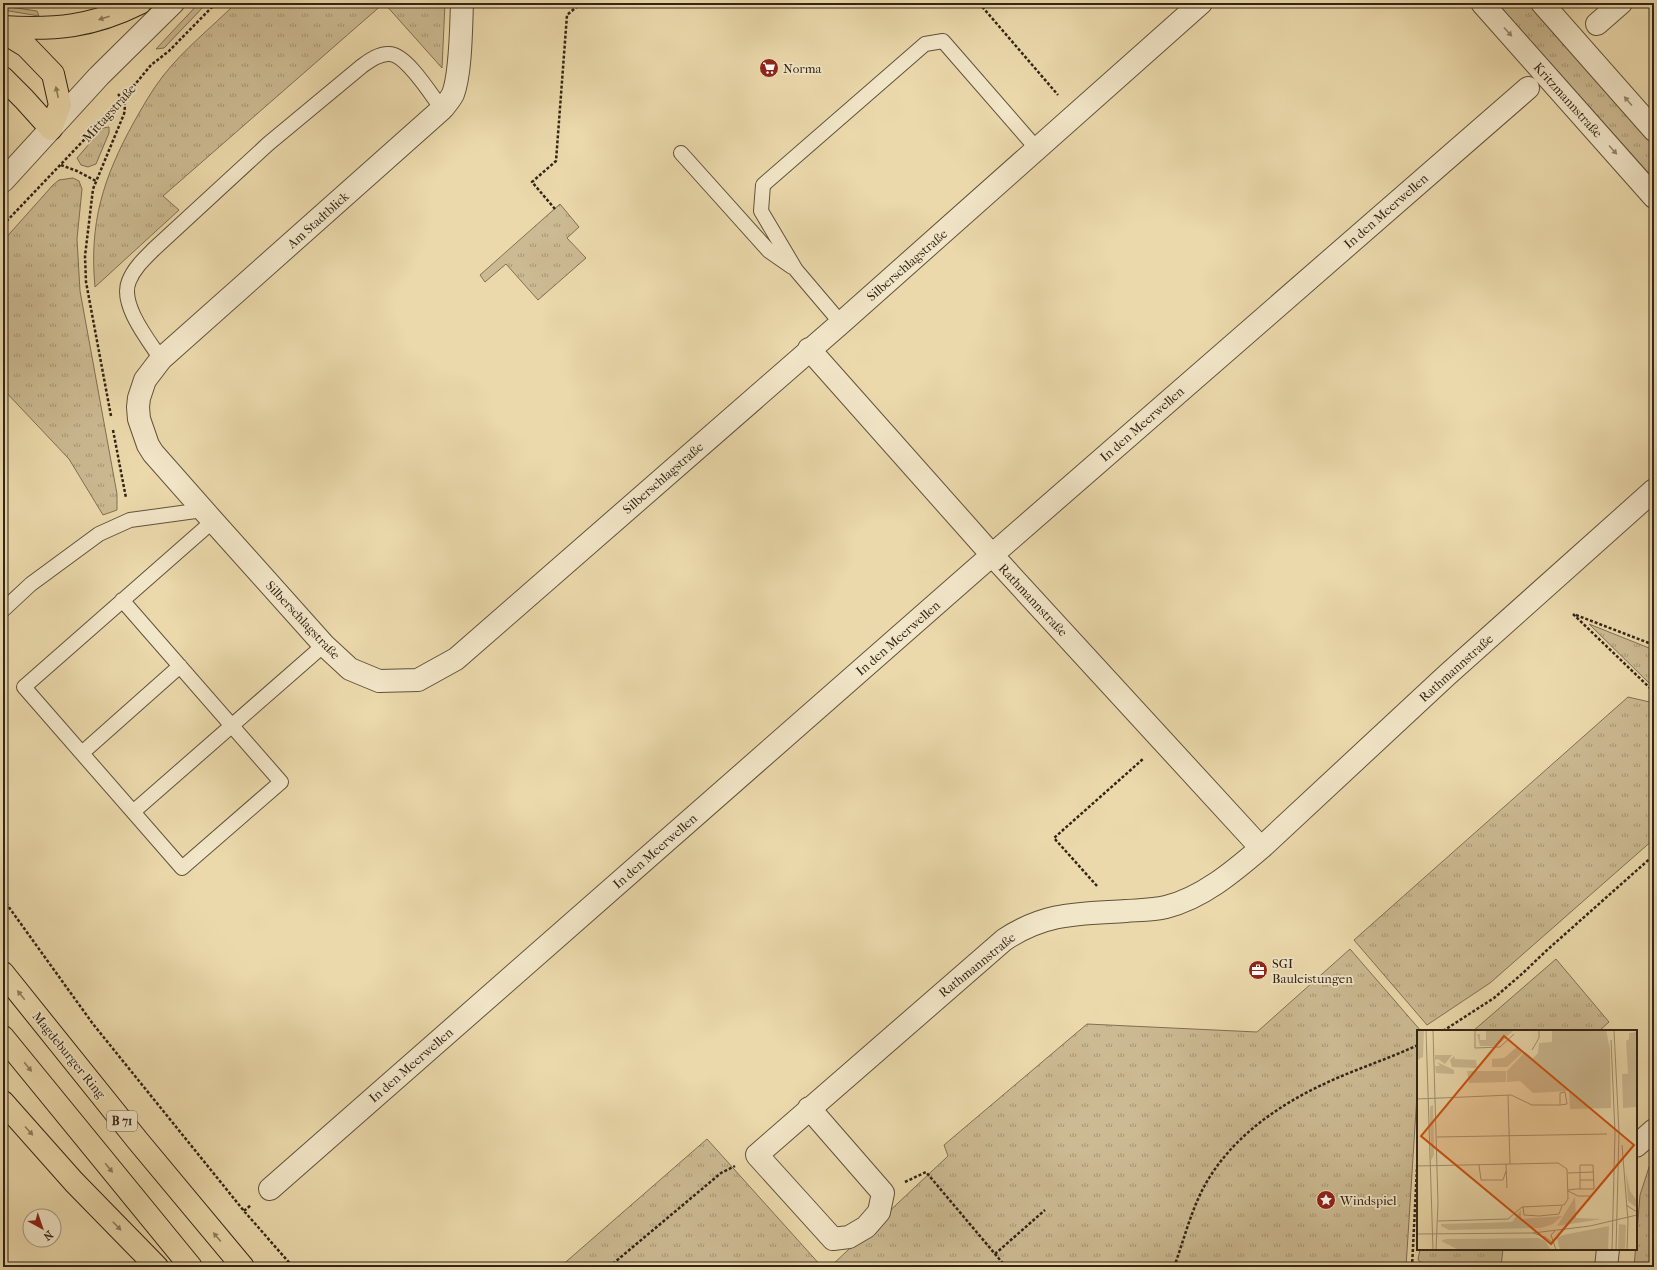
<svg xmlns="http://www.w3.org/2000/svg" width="1657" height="1270" font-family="'IM FELL French Canon',serif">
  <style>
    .grass { fill: url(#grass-tufts); stroke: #807054 }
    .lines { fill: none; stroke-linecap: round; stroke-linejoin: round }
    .service-casing { stroke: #61523b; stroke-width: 16 }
    .minor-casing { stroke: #61523b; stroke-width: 24 }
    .tertiary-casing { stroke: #61523b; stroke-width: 24 }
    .trunk-casing { stroke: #332516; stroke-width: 24 }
    .path { stroke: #332516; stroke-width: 2.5; stroke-dasharray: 3 2; stroke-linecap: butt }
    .service { stroke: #f2e6c8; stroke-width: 14 }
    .minor { stroke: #f2e6c8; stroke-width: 22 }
    .tertiary { stroke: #f2e6c8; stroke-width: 22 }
    .trunk { stroke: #ebd9ab; stroke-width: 22 }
    .oneway { fill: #8f7f60 }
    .oneway2 { fill: #92866f }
    .labels { text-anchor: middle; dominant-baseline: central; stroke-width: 3.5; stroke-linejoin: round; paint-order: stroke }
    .shield { fill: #f2e6c8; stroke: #6c5f4b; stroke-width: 1 }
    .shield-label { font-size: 12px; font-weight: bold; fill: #332516 }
    .poi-label { font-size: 13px; fill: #332516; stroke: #f2e6c8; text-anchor: start }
    .street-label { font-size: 13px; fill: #332516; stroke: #f2e6c8 }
    .inset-road { fill: none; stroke: #a1916f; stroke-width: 1 }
    .view { fill: #cd510e; fill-opacity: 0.15; stroke: #cd510e; stroke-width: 2 }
    .inset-edge { fill: none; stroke: #332516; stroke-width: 2 }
  </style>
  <defs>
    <pattern id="grass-tufts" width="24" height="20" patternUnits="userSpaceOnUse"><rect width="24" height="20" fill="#ccba92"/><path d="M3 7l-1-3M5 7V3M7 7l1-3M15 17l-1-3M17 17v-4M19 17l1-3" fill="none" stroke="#a69776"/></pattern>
  </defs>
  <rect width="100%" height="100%" fill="#ebd9ab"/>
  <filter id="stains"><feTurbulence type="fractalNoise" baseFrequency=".005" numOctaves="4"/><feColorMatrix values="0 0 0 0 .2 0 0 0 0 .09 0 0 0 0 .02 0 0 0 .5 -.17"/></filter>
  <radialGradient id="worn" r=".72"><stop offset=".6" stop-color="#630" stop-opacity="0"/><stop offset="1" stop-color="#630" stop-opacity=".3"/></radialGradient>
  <!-- grass -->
  <path class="grass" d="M 199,3 L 207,3 L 164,48 L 156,49 Z
    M 236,3 L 445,3 L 442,68 L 384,3 L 163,196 L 179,210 L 95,287 C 89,223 103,178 134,122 C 143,106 152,90 163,76 C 184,49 212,27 236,3 Z
    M 1497,3 L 1535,3 L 1654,139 L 1654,179 Z
    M 3,6 L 37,11 L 39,16 L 3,10 Z
    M 109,127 L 109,133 L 96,164 L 88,167 L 81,165 L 77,158 L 103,128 Z
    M 73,178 L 79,181 L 82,189 L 77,239 L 80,291 L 117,494 L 117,510 L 103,515 L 69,459 L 3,389 L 3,241 L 53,185 L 59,180 Z
    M 560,204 L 579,227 L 567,238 L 586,258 L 538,300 L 506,264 L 485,282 L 480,275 Z
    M 1589,624 L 1654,650 L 1654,679 L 1649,683 Z
    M 1628,697 L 1654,703 L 1654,839 L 1490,983 L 1427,1025 L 1354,940 Z
    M 1350,949 L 1421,1031 L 1418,1031 L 1418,1079 L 1406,1267 L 830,1267 L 948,1156 L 944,1145 L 1087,1024 L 1257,1032 Z
    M 1556,959 L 1609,1022 L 1599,1031 L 1473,1031 Z
    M 707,1139 L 822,1267 L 560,1267 Z
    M 1654,1156 L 1654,1267 L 1634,1267 L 1640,1195 L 1652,1158 Z
    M 1420,1249 L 1503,1249 L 1501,1267 L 1428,1267 L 1418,1260 Z"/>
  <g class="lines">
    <!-- service casing -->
    <g class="service-casing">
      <path id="service" d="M 681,153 L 769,251 L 792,267
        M 841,323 L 796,270 L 761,211 L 763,185 L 925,44 L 943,41 L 1037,149
        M 161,359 C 149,341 119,304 129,281 C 134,268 145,258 154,249 L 268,144 L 362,66 C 370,60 380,53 390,54 C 407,55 432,96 442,109
        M 122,600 L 281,782 L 182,868 L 24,687 C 87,632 150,576 213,521
        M 3,610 L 31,584 L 99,534 L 130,520 L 203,510
        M 82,753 L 180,666
        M 133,812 L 324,645"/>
    </g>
    <!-- minor casing -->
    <g class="minor-casing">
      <path id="minor" d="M 462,3 C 461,27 461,73 453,94 C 450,100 446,104 442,109 L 161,359 L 145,380 L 139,398 L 138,407 L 139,419 L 148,445 L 153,453 L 213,521 L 324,645 L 350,669 L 379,681 L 418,680 L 456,659 L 841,323 L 1201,3
        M 1482,3 L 1654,197
        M 1542,3 L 1654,130
        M 1597,24 L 1621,3
        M 809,349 L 992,555 L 1261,848
        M 809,1108 L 883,1193 L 879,1212 L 866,1227 L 849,1237 L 833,1239 L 757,1155 L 1004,940 C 1046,912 1078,914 1126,911 C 1139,910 1153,910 1166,907 C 1202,898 1233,872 1261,848 L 1447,675 L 1654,490
        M 1636,1146 L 1654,1130
        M 270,1189 L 992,555 L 1528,88
        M 1606,1267 L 1608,1249"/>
    </g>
    <!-- tertiary casing -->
    <g class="tertiary-casing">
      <path id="tertiary" d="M 3,181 L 99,76 L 173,3"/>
    </g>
    <!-- trunk casing -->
    <g class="trunk-casing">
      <path id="trunk" d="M 3,27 C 56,30 92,27 140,3
        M 3,32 L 26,46 L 53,74 L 60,105 L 51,129 L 24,99 L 3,78
        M 3,973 L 138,1141 L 243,1267
        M 3,1037 L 191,1267
        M 3,1102 L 74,1182 L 157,1267"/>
    </g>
    <!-- path -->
    <path class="path" d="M 979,3 L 1058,95
      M 61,165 L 77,171 L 96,181
      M 555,209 L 532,182 L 556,161 L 567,15 L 581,3
      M 3,225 L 123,99 L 151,65 L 169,51 L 216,3
      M 111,416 L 86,282 L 85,256 L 93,189 L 124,114 C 126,105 124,101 118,94
      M 113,430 L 126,498
      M 1573,614 L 1651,689 L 1654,687
      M 1576,615 L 1654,645
      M 1651,689 L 1654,692
      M 1097,886 L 1054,838 L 1143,759
      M 3,899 L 93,1024 L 244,1211 L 293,1267
      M 1443,1031 L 1494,998 L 1523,973 L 1546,951 L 1654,855
      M 905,1182 L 926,1172 L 1006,1267
      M 244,1211 L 251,1205
      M 995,1254 L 1045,1210
      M 609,1267 L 721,1173 L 735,1166
      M 1174,1267 C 1184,1240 1191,1210 1205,1185 C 1231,1138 1278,1105 1326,1083 C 1356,1069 1388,1059 1418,1045
      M 1412,1267 L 1418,1148"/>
    <!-- service -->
    <use href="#service" class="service"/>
    <!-- minor -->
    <use href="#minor" class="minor"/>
    <!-- tertiary -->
    <use href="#tertiary" class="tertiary"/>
    <!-- trunk -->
    <use href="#trunk" class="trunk"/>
  </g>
  <!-- one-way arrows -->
  <defs><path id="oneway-solid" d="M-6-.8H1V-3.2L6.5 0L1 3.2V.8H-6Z"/></defs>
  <g class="oneway">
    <use href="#oneway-solid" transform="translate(104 18) rotate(162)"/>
    <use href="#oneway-solid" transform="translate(57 92) rotate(-102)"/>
    <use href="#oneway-solid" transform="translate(21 995) rotate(-129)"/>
    <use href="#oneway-solid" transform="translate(28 1067) rotate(51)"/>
    <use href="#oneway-solid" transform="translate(29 1131) rotate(48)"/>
    <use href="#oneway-solid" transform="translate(109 1168) rotate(51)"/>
    <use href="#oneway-solid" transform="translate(117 1226) rotate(46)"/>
    <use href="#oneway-solid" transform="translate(217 1237) rotate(-130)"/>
  </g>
  <g class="oneway2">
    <use href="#oneway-solid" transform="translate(1508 32) rotate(48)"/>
    <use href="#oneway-solid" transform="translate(1628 101) rotate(-131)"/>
    <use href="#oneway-solid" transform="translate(1613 150) rotate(48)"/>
  </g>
  <!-- icons -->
  <defs>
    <g id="supermarket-disc" transform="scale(1)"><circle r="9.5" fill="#8f2418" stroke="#f2e6c8"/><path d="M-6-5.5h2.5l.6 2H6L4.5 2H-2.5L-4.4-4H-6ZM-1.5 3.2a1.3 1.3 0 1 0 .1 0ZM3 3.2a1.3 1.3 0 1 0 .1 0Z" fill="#fff"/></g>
    <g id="office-disc" transform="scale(1)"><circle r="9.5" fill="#8f2418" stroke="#f2e6c8"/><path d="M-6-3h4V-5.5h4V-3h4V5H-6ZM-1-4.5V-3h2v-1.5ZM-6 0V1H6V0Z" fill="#fff"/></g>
    <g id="sight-disc" transform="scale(1)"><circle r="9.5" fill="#8f2418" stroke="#f2e6c8"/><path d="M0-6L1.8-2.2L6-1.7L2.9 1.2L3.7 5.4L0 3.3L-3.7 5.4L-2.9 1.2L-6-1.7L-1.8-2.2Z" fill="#fff"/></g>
  </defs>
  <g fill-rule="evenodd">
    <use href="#supermarket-disc" x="769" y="68"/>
    <use href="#office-disc" x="1258" y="970"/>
    <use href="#sight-disc" x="1326" y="1200"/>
  </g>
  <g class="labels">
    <!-- shield labels -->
    <rect class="shield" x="107" y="1111" width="30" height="20" rx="3"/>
    <g class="shield-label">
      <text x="122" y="1121">B 71</text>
    </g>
    <!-- poi labels -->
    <g class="poi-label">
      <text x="783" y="68">Norma</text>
      <text x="1272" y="963">SGI<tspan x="1272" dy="15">Bauleistungen</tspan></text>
      <text x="1340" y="1200">Windspiel</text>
    </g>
    <!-- street labels -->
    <g class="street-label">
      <text transform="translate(1568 100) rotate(48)">Kritzmannstraße</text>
      <text transform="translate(109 113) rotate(-48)">Mittagstraße</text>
      <text transform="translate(1386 211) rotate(-41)">In den Meerwellen</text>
      <text transform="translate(318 220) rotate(-42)">Am Stadtblick</text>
      <text transform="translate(907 265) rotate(-41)">Silberschlagstraße</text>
      <text transform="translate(1142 424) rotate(-41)">In den Meerwellen</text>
      <text transform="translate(663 478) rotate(-41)">Silberschlagstraße</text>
      <text transform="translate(1033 600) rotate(47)">Rathmannstraße</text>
      <text transform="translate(303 620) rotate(47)">Silberschlagstraße</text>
      <text transform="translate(898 638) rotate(-41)">In den Meerwellen</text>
      <text transform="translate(1456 668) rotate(-42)">Rathmannstraße</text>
      <text transform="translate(655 851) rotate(-41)">In den Meerwellen</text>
      <text transform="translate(977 965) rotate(-39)">Rathmannstraße</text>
      <text transform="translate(69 1055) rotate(51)">Magdeburger Ring</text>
      <text transform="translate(411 1065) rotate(-41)">In den Meerwellen</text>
    </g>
  </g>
  <!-- overview -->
  <g transform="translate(1417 1030)">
    <rect width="220" height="220" fill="#ebd9ab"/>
    <path d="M 0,0 L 7,0 L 6,27 L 0,30 ZM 69,0 L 97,0 L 80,16 L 63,16 L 60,4 L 63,4 L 63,10 L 69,10 ZM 135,0 L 189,0 L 193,19 L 194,78 L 153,79 L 152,61 L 116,63 L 103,51 L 90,52 L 90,41 L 108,22 L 116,28 L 121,23 L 122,13 L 135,12 ZM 100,17 L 105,23 L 90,37 L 75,37 L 75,29 L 87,28 ZM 18,25 L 35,25 L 28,34 L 21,29 L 18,30 ZM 37,26 L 38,29 L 59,30 L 60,38 L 35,37 L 33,30 ZM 20,32 L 37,40 L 37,44 L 19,43 L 18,36 L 23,36 ZM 50,41 L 89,41 L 89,52 L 52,53 ZM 220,43 L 220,77 L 206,78 L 205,44 ZM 16,75 L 17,125 L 14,130 L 13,77 ZM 209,143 L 213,161 L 220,171 L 220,178 L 211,171 ZM 158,167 L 159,188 L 185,189 L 140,196 ZM 104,180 L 104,189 L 145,186 L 136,194 L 124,198 L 32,200 L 24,196 L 24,194 L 95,192 ZM 202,194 L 209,195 L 208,220 L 201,220 ZM 192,196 L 191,220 L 143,220 L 140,208 L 146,205 ZM 121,208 L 128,211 L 134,220 L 40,219 L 24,211 L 29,209 Z" fill="#ccba92"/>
    <path d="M 220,2 L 220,43 L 211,44 L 209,11 L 212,9 L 212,3 Z" fill="#ccba92"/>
    <path class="inset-road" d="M 9,0 L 16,220M 16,0 L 21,173 L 19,220M 58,0 L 58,18 L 83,17 L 97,4M 197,0 L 202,103 L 199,220M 194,10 L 198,103 L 195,220M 115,20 L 122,8 L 122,0M 91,65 L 93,134M 0,69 L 94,65 L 115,75 L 143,75 L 150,74 L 148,62 L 143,63 L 143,75M 20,107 L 190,104M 205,115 L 211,191 L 210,220M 89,134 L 90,158M 62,135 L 64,150 L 86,150 L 89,141M 0,136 L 141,133 L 150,139 L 151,169 L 147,175 L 105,177 L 91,189 L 21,191M 151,143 L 176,142M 163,150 L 177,150M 151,160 L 159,159 L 177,159 L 176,135 L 163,135 L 163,159M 151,161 L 161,166 L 175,166M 209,175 L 220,182M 106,177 L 107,185 L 122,186 L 142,184 L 145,176M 138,201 L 134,205 L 139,220M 116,203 L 128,207 L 136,213M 0,204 L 116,203 L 173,196 L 220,185"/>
    <path class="view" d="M 87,6 L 217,115 L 134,214 L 4,106 Z"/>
    <rect width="220" height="220" class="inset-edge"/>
  </g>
  <!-- margin -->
  <rect width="1657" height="1270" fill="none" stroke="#ebd9ab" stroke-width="16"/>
  <rect x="4" y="4" width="1649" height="1262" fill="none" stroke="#332516" stroke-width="2"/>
  <rect x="8" y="8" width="1641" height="1254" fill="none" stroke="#332516"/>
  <!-- north arrow -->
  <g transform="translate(42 1228) rotate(140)"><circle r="19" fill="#f2e6c8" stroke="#a69981"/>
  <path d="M0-3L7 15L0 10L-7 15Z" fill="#8f2418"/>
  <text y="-6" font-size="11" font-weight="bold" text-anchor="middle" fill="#332516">N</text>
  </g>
  <rect width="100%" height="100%" filter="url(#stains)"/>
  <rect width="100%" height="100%" fill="url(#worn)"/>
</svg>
